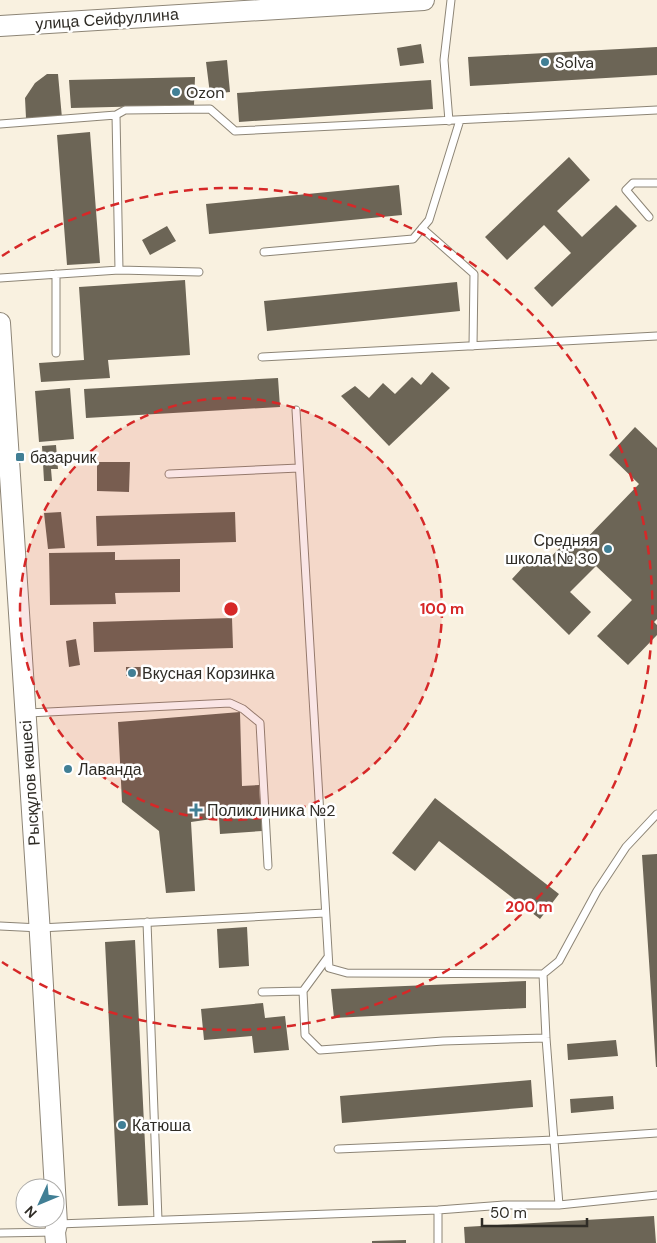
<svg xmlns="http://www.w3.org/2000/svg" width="657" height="1243" font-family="'DM Sans',sans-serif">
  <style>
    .building { fill: #6c6556 }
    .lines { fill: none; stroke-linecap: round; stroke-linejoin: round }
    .lane-casing { stroke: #8d8576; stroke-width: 9 }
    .secondary-casing { stroke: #8d8576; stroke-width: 22 }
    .lane { stroke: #fff; stroke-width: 7 }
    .secondary { stroke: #fff; stroke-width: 20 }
    .ring { fill: none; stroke: #d62828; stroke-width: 2.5; stroke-dasharray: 9 6 }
    .poi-dot { fill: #417f95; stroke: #fff; stroke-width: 2 }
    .labels { text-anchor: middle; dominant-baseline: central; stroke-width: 5; stroke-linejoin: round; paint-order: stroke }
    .street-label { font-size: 16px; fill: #2f2c26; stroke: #fff }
    .poi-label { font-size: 16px; fill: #2f2c26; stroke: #fff; text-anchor: start }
    .centre { fill: #d62828; stroke: #fff; stroke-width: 2.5 }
    .ring-label { font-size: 15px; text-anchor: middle; font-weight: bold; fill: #d62828; stroke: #fff; stroke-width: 5; stroke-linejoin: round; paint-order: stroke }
  </style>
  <rect width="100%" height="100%" fill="#f9f1e0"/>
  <!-- building -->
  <path class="building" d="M 421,44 L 424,63 L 400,66 L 397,48 Z
    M 657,47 L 657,75 L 470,86 L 468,57 Z
    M 227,60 L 230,92 L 210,94 L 206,62 Z
    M 47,74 L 58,74 L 62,118 L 26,118 L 25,98 L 35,83 Z
    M 195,77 L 194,105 L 71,108 L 69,80 Z
    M 431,80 L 433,109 L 239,122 L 237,93 Z
    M 90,132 L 100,263 L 67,265 L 57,135 Z
    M 569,157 L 590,180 L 557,211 L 582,237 L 616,205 L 637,226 L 552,307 L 534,288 L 571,253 L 544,225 L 507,260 L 485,237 Z
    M 399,185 L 402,215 L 209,234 L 206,204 Z
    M 167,226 L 176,241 L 150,255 L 142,240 Z
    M 185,280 L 190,355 L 108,360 L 110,378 L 41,382 L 39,363 L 84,360 L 79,287 Z
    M 457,282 L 460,311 L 267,331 L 264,301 Z
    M 432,372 L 450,388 L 389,446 L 341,396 L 355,386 L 369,398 L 383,383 L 395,394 L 412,377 L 421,385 Z
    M 278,378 L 280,407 L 86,418 L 84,389 Z
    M 70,388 L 74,439 L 39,442 L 35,391 Z
    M 635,427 L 657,448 L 657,619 L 654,622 L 657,625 L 657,635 L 628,665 L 597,636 L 632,600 L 596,566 L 570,592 L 591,612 L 569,635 L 512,579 L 535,554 L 545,563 L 573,534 L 582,543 L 639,484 L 609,455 Z
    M 56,445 L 58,469 L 51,469 L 52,481 L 44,481 L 42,446 Z
    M 97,462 L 130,462 L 129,492 L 97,491 Z
    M 61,512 L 65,548 L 48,549 L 44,513 Z
    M 235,512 L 236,542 L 97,546 L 96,516 Z
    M 115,552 L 115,560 L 180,559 L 180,592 L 115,593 L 116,604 L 50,605 L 49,553 Z
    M 232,618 L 233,648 L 94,652 L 93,622 Z
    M 76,639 L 80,665 L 69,667 L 66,641 Z
    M 126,667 L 148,667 L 148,677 L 126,676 Z
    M 240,712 L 242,786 L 259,785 L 262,831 L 220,834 L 219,818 L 191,822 L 195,891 L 166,893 L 159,831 L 122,802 L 118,722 Z
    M 435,798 L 559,894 L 540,919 L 439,841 L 415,871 L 392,853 Z
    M 657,854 L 657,1067 L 656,1067 L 642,855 Z
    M 247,927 L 249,966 L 219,968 L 217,929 Z
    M 135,940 L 148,1205 L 118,1206 L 105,942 Z
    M 526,981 L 526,1008 L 334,1018 L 331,989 Z
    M 263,1003 L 265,1018 L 285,1016 L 289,1050 L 254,1053 L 252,1036 L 204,1040 L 201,1009 Z
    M 616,1040 L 618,1056 L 568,1060 L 567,1044 Z
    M 531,1080 L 533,1107 L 342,1123 L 340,1096 Z
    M 613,1096 L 614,1109 L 571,1113 L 570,1099 Z
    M 654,1216 L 656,1243 L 465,1243 L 464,1227 Z
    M 406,1240 L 406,1243 L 372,1243 L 372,1241 Z"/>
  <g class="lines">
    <!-- lane casing -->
    <g class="lane-casing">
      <path id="lane" d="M 449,121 L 444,60 L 451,0
        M 0,124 L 116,115
        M 649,217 L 626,190 L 633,183 L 657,183
        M 422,228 L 474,274 L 473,346
        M 264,252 L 413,239 L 429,220 L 460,120
        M 119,270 L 199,272
        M 0,278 L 119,270 L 116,115 L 125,110 L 210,109 L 235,131 L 657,110
        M 56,353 L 56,274
        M 262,357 L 657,336
        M 296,410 L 329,968 L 347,973 L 543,974 L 559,961 L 597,891 L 626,847 L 657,814
        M 169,474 L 299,468
        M 28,713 L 230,703 L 243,709 L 260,723 L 268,866
        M 147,922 L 158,1220
        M 0,926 L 40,928 L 325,913
        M 543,974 L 546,1038 L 559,1205
        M 303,991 L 305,1035 L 320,1050 L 443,1041 L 546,1038
        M 262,992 L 303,991 L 328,957
        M 338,1149 L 554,1140 L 657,1133
        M 438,1210 L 438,1243
        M 58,1224 L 438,1210 L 504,1205 L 559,1205 L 657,1195
        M 0,1233 L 55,1232"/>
    </g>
    <!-- secondary casing -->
    <g class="secondary-casing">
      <path id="secondary" d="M 0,26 L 424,0
        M 0,323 L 39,918 L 57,1224 L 55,1232 L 56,1243"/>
    </g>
    <!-- lane -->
    <use href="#lane" class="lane"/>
    <!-- secondary -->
    <use href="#secondary" class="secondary"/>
  </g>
  <!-- distance rings -->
  <circle cx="231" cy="609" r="211" fill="#d62828" fill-opacity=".12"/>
  <g class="ring">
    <circle cx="231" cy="609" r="211"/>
    <path d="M2 256A421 421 0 1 1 2 962"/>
  </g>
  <!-- markers -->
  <g class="poi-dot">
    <circle cx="545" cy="62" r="5"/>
    <circle cx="176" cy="92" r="5"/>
    <rect x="15" y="452" width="10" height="10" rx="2.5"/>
    <circle cx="608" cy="549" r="5"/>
    <circle cx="132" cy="673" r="5"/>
    <circle cx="68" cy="769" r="5"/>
    <path d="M193.5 802.5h5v5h5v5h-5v5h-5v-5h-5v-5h5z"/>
    <circle cx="122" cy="1125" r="5"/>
  </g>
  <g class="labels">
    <!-- street labels -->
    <g class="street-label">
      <text transform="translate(107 19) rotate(-4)">улица Сейфуллина</text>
      <text transform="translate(30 783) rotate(-94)">Рысқұлов көшесі</text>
    </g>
    <!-- poi labels -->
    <g class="poi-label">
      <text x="555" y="62">Solva</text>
      <text x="186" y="92">Ozon</text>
      <text x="30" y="457">базарчик</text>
      <text x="598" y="540" text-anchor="end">Средняя<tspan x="598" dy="18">школа № 30</tspan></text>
      <text x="142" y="673">Вкусная Корзинка</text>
      <text x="78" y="769">Лаванда</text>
      <text x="207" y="810">Поликлиника №2</text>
      <text x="132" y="1125">Катюша</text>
    </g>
  </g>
  <circle cx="231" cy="609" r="8" class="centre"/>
  <g class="ring-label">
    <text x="442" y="614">100 m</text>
    <text x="529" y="912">200 m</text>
  </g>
  <!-- north arrow -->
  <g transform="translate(40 1203) rotate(226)"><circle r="24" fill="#ffffff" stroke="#acaba8"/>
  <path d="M0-4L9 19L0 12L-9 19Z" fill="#417f95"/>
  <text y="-8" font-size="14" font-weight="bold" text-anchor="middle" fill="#2f2c26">N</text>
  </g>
  <!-- scale -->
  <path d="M482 1218v8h105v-8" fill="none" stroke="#2f2c26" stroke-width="2.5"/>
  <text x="490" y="1218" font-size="15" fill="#2f2c26" stroke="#ffffff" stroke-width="4" paint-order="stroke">50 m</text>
</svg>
